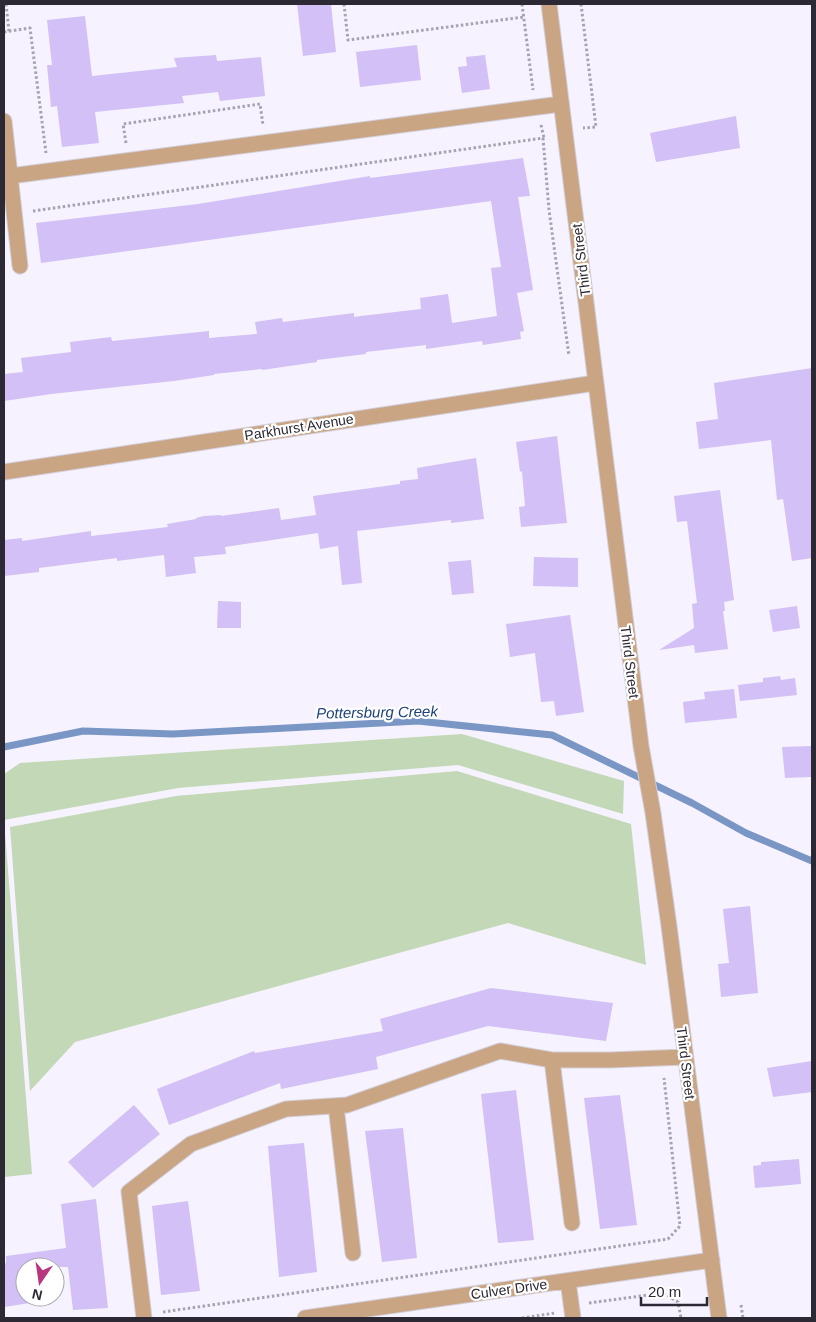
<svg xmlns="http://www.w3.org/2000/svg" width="816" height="1322" font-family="Arial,sans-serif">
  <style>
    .green { fill: #c3d8b6 }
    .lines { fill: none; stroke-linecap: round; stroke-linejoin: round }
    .stream { stroke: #7996c5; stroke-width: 7 }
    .building { fill: #d2c0f6 }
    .minor-casing { stroke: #d2ceda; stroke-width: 17 }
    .path { stroke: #a6a2af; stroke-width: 3; stroke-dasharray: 2.5 2.5; stroke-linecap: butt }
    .minor { stroke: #c9a584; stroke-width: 15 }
    .labels { text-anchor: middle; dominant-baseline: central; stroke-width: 4.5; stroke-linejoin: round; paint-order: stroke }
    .street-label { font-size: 14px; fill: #2d2934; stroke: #fff }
    .water-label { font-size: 15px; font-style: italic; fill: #1c407a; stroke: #fff }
  </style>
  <rect width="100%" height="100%" fill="#f6f2ff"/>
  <!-- green -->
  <path class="green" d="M 462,734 L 624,781 L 623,814 L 458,765 L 178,788 L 4,820 L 32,1174 L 4,1177 L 4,774 L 20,763 Z
    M 457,771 L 631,824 L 646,965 L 508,923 L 75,1042 L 30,1091 L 10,827 L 176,796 Z"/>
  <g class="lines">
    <!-- stream -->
    <path class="stream" d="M 4,747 L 83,731 L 173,734 L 418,721 L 552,735 L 692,803 L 746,833 L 812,861"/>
  </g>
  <!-- building -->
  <path class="building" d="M 297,4 L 331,4 L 336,52 L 303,56 Z
    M 85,16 L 92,76 L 177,67 L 174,58 L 216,55 L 217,61 L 261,57 L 265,96 L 220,101 L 218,92 L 182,96 L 184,103 L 95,112 L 99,143 L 62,147 L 57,106 L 51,107 L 47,65 L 52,65 L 47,20 Z
    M 417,45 L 421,80 L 360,87 L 356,52 Z
    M 485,55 L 490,89 L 462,93 L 458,67 L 467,66 L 466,57 Z
    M 736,116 L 740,148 L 656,162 L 650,133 Z
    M 523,158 L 530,196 L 518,197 L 533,290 L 517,293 L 524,331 L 520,332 L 521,339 L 483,345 L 482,341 L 426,349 L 426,345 L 366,352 L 366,354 L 317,360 L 317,362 L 262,370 L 262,369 L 214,374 L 214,375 L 174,381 L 51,394 L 4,401 L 4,374 L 23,372 L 21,358 L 71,352 L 70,342 L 111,337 L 112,341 L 209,331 L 209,338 L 257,334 L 255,322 L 282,318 L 283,322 L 354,313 L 354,317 L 361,316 L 421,309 L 420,298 L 448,294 L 452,323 L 497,316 L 491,268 L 501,267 L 491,201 L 41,263 L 36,223 L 198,204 L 370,176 L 370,178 Z
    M 812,368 L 812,558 L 792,561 L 783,499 L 777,500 L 771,440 L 699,449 L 696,422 L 718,419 L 714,383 Z
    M 557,436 L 567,523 L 521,527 L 519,507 L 525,506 L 522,471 L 520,472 L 516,442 Z
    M 476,458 L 484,519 L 451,523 L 451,520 L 357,531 L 362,583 L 342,585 L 338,546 L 320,549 L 318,533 L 225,547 L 226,554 L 194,557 L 196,573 L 166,577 L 164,555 L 117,561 L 117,558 L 39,568 L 39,572 L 4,576 L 4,540 L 22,538 L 22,541 L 91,531 L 91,536 L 168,527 L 167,524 L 196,519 L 196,518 L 204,516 L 221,515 L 221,516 L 279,508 L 281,520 L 316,515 L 313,496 L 400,484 L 400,481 L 418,479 L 417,468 Z
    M 720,490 L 734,600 L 724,602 L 725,611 L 723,611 L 728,649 L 695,653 L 694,645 L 659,650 L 694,628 L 692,604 L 697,603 L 687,521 L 677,522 L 674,496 Z
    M 534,557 L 578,558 L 578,587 L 533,586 Z
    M 471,560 L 474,593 L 452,595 L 448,562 Z
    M 218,601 L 241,602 L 241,628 L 217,628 Z
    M 797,606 L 800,628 L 773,632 L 769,610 Z
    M 570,615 L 584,712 L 556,716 L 554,701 L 541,702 L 535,653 L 510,657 L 506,624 Z
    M 780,676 L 781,680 L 795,678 L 797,695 L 740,701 L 738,685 L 763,682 L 763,678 Z
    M 734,689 L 737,718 L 685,723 L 683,702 L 705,699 L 704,692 Z
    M 812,746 L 812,777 L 785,778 L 782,747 Z
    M 750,906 L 758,993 L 721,997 L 718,964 L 729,963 L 723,909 Z
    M 491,988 L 613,1003 L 606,1041 L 488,1026 L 376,1057 L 378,1069 L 281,1089 L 280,1083 L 169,1125 L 157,1089 L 254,1051 L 255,1053 L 383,1031 L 380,1019 Z
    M 812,1061 L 812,1092 L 773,1097 L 767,1068 Z
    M 516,1090 L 534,1240 L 498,1243 L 481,1094 Z
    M 620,1095 L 637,1225 L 600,1229 L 584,1098 Z
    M 134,1105 L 160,1134 L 93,1188 L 68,1162 Z
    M 403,1128 L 417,1258 L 382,1262 L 365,1131 Z
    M 304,1143 L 317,1272 L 279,1277 L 268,1146 Z
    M 799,1159 L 801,1184 L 755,1188 L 753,1166 L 761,1165 L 761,1162 Z
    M 96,1199 L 108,1308 L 73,1310 L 68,1267 L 25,1267 L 25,1297 L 29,1297 L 30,1303 L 4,1307 L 4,1264 L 6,1263 L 6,1256 L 66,1248 L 61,1204 Z
    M 188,1201 L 200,1291 L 161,1295 L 152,1206 Z"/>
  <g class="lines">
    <!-- minor casing -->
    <g class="minor-casing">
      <path id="minor" d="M 549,4 L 641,746 L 653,813 L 669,926 L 719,1318
        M 4,121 L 20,266
        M 10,176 L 561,104
        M 4,472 L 595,383
        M 552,1060 L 572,1223
        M 336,1106 L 353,1253
        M 568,1281 L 573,1318
        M 144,1318 L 129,1192 L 191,1144 L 286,1109 L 347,1105 L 500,1051 L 552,1060 L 610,1060 L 685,1057
        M 305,1318 L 712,1260"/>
    </g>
    <!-- path -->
    <path class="path" d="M 6,4 L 9,31
      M 344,4 L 348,40 L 524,17
      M 522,4 L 533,90
      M 581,4 L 596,127 L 583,128
      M 4,32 L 30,28 L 46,153
      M 541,125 L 544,138
      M 126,143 L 123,124 L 260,104 L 263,125
      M 33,211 L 543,138 L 549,210 L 569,356
      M 589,1303 L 663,1293 L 678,1302 L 681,1318
      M 741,1305 L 743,1318
      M 163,1312 L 668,1239 L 680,1226 L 664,1078
      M 522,1318 L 555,1313"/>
    <!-- minor -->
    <use href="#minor" class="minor"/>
  </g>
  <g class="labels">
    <!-- street labels -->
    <g class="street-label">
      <text transform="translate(581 260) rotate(-97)">Third Street</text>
      <text transform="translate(299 427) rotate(-9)">Parkhurst Avenue</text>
      <text transform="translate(630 662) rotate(83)">Third Street</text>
      <text transform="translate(686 1063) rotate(83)">Third Street</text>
      <text transform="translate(509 1289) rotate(-8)">Culver Drive</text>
    </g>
    <!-- water labels -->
    <g class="water-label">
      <text transform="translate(377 712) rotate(-1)">Pottersburg Creek</text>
    </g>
  </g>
  <!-- border -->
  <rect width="816" height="1322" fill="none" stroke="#2d2934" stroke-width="10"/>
  <!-- north arrow -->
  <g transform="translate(40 1282) rotate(193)"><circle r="24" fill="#ffffff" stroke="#aba9ae"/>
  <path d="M0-4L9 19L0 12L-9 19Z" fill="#b83680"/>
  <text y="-8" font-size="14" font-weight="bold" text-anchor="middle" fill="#2d2934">N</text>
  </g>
  <!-- scale -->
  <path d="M641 1297v8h66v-8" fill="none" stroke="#2d2934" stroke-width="2.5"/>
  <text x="648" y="1297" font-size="15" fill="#2d2934" stroke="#ffffff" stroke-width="4" paint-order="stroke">20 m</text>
</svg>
